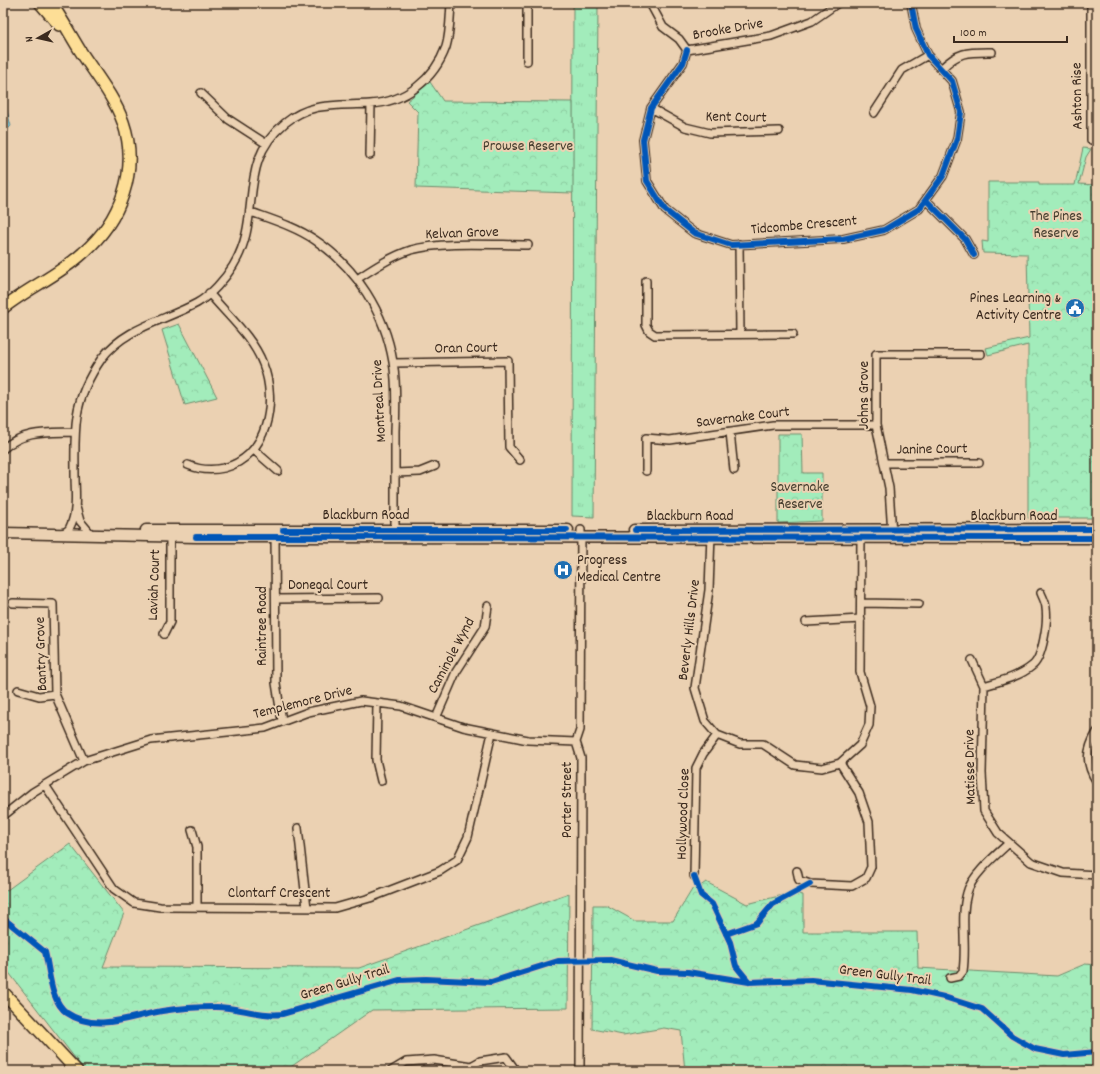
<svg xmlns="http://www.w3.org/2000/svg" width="1100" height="1074" font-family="Dekko,sans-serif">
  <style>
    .grass { fill: url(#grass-tufts); stroke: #6e8b6c }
    .forest { fill: url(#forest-crowns); stroke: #6e8b6c }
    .water { fill: url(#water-ripples); stroke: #648c92 }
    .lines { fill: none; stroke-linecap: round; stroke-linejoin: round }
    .minor-casing { stroke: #3b2a1e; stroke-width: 10 }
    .secondary-casing { stroke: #3b2a1e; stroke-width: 13 }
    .primary-casing { stroke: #3b2a1e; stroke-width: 14 }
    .minor { stroke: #ebd1b2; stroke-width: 7 }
    .secondary { stroke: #ebd1b2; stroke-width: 10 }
    .primary { stroke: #fdde96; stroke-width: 11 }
    .cycleway-casing { stroke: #ebd1b2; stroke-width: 8 }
    .cycleway { stroke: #0057b8; stroke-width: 6 }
    .labels { text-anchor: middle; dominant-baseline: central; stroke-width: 4; stroke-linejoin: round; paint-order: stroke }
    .street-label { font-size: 15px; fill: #3b2a1e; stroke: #ebd1b2 }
    .park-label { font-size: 15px; fill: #453d2e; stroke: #ebd1b2 }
    .poi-label { font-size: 15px; fill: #3b2a1e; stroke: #ebd1b2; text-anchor: end }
  </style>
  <defs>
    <pattern id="grass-tufts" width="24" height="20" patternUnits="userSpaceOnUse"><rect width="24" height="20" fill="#a2ecbb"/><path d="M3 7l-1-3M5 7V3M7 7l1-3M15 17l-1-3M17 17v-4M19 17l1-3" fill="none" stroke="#8ccba0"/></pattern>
    <pattern id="forest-crowns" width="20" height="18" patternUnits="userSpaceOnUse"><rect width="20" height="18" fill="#a2ecbb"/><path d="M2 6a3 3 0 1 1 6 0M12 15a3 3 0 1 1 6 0" fill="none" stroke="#8ccba0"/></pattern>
    <pattern id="water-ripples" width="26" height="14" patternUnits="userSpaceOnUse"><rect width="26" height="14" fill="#80cedf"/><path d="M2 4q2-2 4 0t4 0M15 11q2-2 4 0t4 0" fill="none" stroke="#70b1bf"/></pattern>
  </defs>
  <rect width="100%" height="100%" fill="#ebd1b2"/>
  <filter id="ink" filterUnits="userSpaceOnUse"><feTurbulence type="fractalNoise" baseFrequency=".025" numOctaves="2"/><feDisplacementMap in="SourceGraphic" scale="8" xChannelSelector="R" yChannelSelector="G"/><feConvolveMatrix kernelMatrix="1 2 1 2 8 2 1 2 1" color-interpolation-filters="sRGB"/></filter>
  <g filter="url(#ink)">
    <!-- grass -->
    <path class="grass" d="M 578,3 L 598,3 L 594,517 L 572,516 L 573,7 Z"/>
    <!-- forest -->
    <path class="forest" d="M 430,82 L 443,101 L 573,102 L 573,193 L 416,188 L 418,112 L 407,101 Z
      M 1083,148 L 1091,149 L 1086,157 L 1079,184 L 1097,185 L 1097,518 L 1028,518 L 1028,345 L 988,355 L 986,348 L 1029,338 L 1027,254 L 983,253 L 982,241 L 988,242 L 988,182 L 1039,182 L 1039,185 L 1075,185 Z
      M 179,324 L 217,397 L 185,405 L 162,330 Z
      M 778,434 L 802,434 L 803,473 L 822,473 L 822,521 L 778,523 Z
      M 70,844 L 124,913 L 103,967 L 359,968 L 569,893 L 568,1008 L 372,1010 L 285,1071 L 85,1071 L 3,965 L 3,893 Z
      M 706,882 L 747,904 L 791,893 L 803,895 L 803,932 L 917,932 L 918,968 L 1057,976 L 1085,964 L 1097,965 L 1097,1066 L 1043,1071 L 685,1071 L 681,1031 L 664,1028 L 623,1035 L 592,1029 L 593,905 L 606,905 L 635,921 L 673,921 L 693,888 L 699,887 Z"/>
    <!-- water -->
    <path class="water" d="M 3,96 L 11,126 L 3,134 Z"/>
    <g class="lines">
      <!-- minor casing -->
      <g class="minor-casing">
        <path id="minor" d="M 650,3 L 663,27 L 679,39 L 687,50
          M 527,4 L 527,61
          M 687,50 L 683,63 L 651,108 L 643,140 L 647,181 L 665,210 L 694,233 L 731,245 L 843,239 L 884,230 L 919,209 L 943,176 L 957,139 L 961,112 L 952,81 L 928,55 L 916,29 L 911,3
          M 687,50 L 771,36 L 812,21 L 838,3
          M 941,69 C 959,51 968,52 992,52
          M 201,93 L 228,119 L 265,143
          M 651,108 L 685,127 L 710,133 L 779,131
          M 874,113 L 902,70 L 928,55
          M 1091,140 L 1091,3
          M 370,155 L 371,104
          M 926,200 L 965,239 L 974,255
          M 251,212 C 273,220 296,227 315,240 C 356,267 385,313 393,362 C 397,384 396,409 395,431 C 395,466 395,500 395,535
          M 739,244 L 740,334
          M 357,279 C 374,268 392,256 411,250 C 441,241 495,245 528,245
          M 646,281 L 646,325 L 649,331 L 655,335 L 793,334
          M 394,363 L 508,361 L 509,447 L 520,460
          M 730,432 L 734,470
          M 3,449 C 24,430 49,433 75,432
          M 254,450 L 278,471
          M 885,463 L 979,463
          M 188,465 C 200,470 211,471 224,468 C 268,456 278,402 263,364 C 253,337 227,315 209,293
          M 646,471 L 646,438 L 670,440 L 773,425 L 876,425
          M 395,473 L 420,472 L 435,466
          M 76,507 L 80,521 L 91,534
          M 62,533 C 65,532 69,530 70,527 C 78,511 75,491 75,475 C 75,455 74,435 77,416 C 80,395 90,375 102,358 C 126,327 164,321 197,303 C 211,295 225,279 233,266 C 264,216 235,164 285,123 C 312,101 339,106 370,104 C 405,102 434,80 446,47 C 450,34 450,17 451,3
          M 275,534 L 276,683 L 282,721
          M 711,534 L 709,590 L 695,688 L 705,721 L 717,735 L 740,744 L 763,744 L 795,765 L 822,768 L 840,763 L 860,745 L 869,725 L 870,706 L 860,672 L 861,535
          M 892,534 L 889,488 L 876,425 L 876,354 L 981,354
          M 276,599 L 379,598
          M 13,603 L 53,604 L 55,694 L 84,761
          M 862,603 L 919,604
          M 806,622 L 861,619
          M 164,634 L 170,622 L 170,537
          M 972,660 L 984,686 L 982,773 L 984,811 L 998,833 L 1031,862 L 1063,873 L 1097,875
          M 984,686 C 1000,681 1019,677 1032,666 C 1043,658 1048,621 1046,608 C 1046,603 1043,598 1041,593
          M 18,690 L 39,696 L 55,694
          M 377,703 L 376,760 L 381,781
          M 436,718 L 456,672 L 485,627 L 488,606
          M 1097,732 C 1086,750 1085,764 1097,782
          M 45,785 L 114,889 L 134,903 L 160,907 L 335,908 L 370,898 L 440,871 L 457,860 L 468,837 L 492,733
          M 3,816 L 33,792 L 84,761 L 151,740 L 265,728 L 308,712 L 361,701 L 401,706 L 463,727 L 528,740 L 576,742
          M 298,828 L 307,908
          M 192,830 L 197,847 L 197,907
          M 797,871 L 799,880 L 810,884 L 852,886 L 866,878 L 871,867 L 869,822 L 859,793 L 840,763
          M 694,876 L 696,768 L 703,754 L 717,735
          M 950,978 L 959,976 L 963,971 C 967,945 960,918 967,893 C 971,876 996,855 1009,843
          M 391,1071 L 406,1062 L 434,1060 L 471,1066 L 480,1061 L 506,1057 L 514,1068 L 514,1071
          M 580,1071 L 581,758 L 576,742 L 580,730 L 581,530"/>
      </g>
      <!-- secondary casing -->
      <g class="secondary-casing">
        <path id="secondary" d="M 146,530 L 568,530
          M 634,530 L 1097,529
          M 3,533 L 196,537 L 1097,538"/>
      </g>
      <!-- primary casing -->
      <g class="primary-casing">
        <path id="primary" d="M 40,3 L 59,25
          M 3,308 C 28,288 59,275 83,253 C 120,221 140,171 123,122 C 114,97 96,75 81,52 C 71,36 62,19 51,3
          M 3,992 L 77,1071"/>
      </g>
      <!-- minor -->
      <use href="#minor" class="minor"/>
      <!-- secondary -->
      <use href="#secondary" class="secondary"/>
      <!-- primary -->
      <use href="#primary" class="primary"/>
      <!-- cycleway casing -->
      <g class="cycleway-casing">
        <path id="cycleway" d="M 687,50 L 683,63 L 651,108 L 643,140 L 647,181 L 665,210 L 694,233 L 731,245 L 843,239 L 884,230 L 919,209 L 943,176 L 957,139 L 961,112 L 952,81 L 928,55 L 916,29 L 911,3
          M 926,200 L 965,239 L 974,255
          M 283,530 L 567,530
          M 635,530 L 1097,529
          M 196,537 L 1097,538
          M 694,876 L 701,895 L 712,904 L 730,942 L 736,966 L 749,982
          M 3,918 L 45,952 C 50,971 50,1001 67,1013 C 96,1033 132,1016 162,1011 C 180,1008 198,1007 216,1007 C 239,1007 260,1017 282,1014 L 400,980 L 426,979 L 491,982 L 558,961 L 610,960 L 657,971 L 688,972 L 749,982 L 811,980 L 912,990 L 944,997 L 982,1009 L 1012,1036 L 1035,1049 L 1064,1055 L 1097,1052
          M 726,934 L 757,923 L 773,904 L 810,884"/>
      </g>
      <!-- cycleway -->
      <use href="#cycleway" class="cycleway"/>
    </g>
  </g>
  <!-- icons -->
  <defs>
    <g id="civic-disc" transform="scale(1)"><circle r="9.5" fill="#1f6fb2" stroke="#ebd1b2"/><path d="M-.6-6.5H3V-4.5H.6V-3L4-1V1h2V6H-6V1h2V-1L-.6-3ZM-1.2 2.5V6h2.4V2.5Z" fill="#fff"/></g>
    <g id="hospital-disc" transform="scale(1)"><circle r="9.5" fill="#1f6fb2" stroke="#ebd1b2"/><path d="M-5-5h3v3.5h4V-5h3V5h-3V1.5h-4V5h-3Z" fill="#fff"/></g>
  </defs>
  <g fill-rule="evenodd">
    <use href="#civic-disc" x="1075" y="308"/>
    <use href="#hospital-disc" x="563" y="570"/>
  </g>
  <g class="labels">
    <!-- street labels -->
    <g class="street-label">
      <text transform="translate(728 30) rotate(-10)">Brooke Drive</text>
      <text transform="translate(1078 96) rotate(-91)">Ashton Rise</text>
      <text transform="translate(736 118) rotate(1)">Kent Court</text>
      <text transform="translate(804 226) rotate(-5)">Tidcombe Crescent</text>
      <text transform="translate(462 234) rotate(-2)">Kelvan Grove</text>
      <text transform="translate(466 349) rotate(-1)">Oran Court</text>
      <text transform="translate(865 395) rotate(-90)">Johns Grove</text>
      <text transform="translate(380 401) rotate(-93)">Montreal Drive</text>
      <text transform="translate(743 418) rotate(-7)">Savernake Court</text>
      <text transform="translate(932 450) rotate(-1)">Janine Court</text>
      <text x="366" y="516">Blackburn Road</text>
      <text x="690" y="517">Blackburn Road</text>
      <text x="1014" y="517">Blackburn Road</text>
      <text transform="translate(155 585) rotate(-88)">Laviah Court</text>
      <text x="328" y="586">Donegal Court</text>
      <text transform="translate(263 626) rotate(-90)">Raintree Road</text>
      <text transform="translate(690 630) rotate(-83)">Beverly Hills Drive</text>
      <text transform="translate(42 654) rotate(-92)">Bantry Grove</text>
      <text transform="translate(452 656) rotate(-62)">Caminole Wynd</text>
      <text transform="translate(303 703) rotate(-14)">Templemore Drive</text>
      <text transform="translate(971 767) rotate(-91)">Matisse Drive</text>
      <text transform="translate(568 800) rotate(-90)">Porter Street</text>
      <text transform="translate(684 814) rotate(-88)">Hollywood Close</text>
      <text x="279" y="894">Clontarf Crescent</text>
      <text transform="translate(885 976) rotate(7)">Green Gully Trail</text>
      <text transform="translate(345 983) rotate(-17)">Green Gully Trail</text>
    </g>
    <!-- park labels -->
    <g class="park-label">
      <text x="528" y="147">Prowse Reserve</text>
      <text x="1056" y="217">The Pines<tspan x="1056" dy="17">Reserve</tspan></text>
      <text x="800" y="488">Savernake<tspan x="800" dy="17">Reserve</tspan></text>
    </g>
    <!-- poi labels -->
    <g class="poi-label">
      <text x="1061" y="299">Pines Learning &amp;<tspan x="1061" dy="17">Activity Centre</tspan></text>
      <text x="577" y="561" text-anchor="start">Progress<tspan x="577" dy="17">Medical Centre</tspan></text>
    </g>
  </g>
  <!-- margin -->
  <rect width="1100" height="1074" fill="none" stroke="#ebd1b2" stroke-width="16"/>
  <rect x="8" y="8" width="1084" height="1058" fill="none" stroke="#3b2a1e" stroke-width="1.5" filter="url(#ink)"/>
  <!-- north arrow -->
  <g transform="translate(38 38) rotate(262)" stroke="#ebd1b2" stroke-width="3" paint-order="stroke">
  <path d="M0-3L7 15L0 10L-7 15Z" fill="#3b2a1e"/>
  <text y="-6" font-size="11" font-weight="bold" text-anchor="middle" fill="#3b2a1e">N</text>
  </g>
  <!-- scale -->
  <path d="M954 36v6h113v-6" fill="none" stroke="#3b2a1e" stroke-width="2"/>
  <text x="960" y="36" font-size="12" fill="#3b2a1e" stroke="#ebd1b2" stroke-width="3" paint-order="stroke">100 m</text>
</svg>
